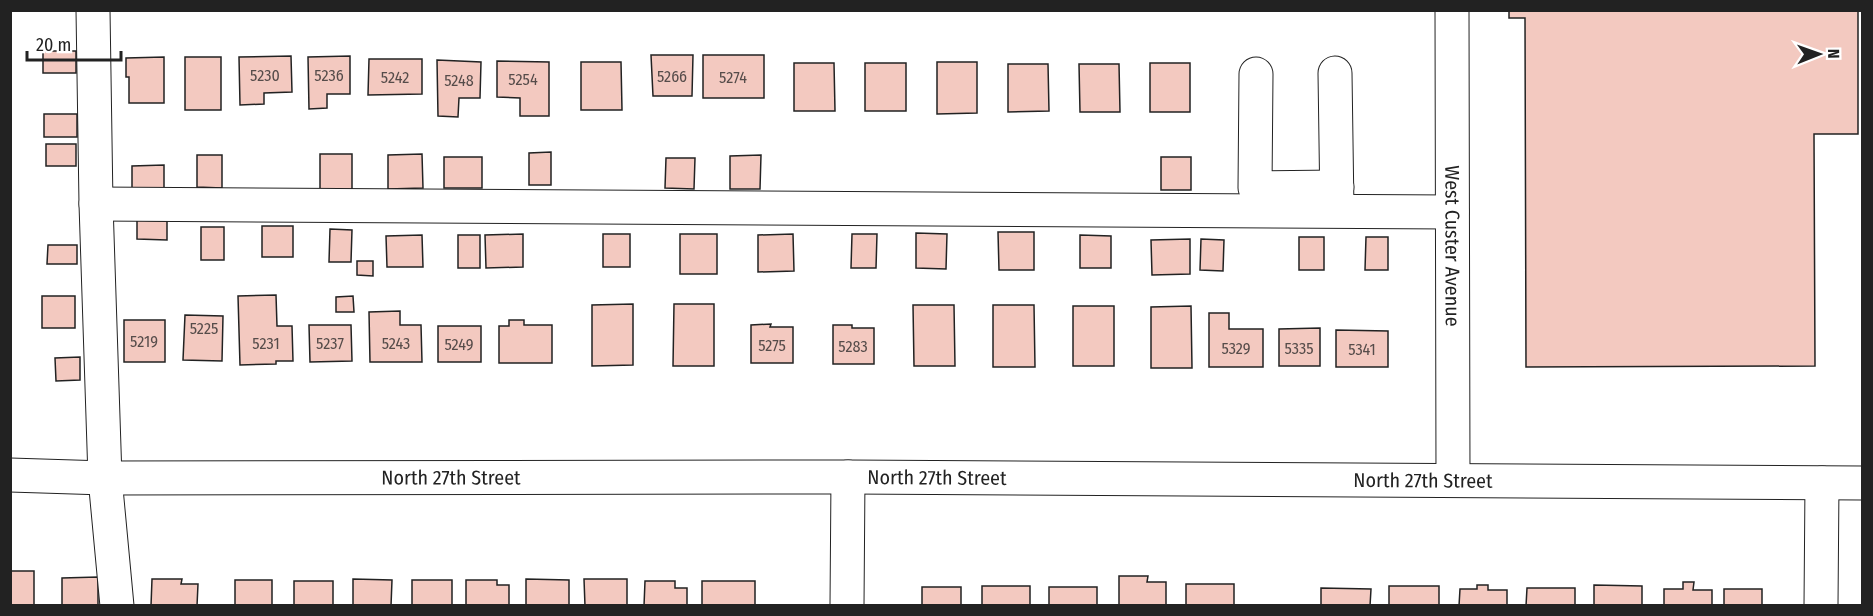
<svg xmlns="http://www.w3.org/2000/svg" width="1873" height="616" font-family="'Fira Sans Condensed',sans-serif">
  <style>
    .building { fill: #f3c9c0; stroke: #222; stroke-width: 1.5 }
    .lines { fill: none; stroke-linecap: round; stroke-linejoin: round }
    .minor-casing { stroke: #222; stroke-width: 35 }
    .minor { stroke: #fff; stroke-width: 33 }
    .labels { text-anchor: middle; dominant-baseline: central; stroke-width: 4.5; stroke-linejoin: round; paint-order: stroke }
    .number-label { font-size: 16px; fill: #564c4a }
    .street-label { font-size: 20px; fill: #222; stroke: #fff }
  </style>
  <rect width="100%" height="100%" fill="#fff"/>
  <!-- building -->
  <path class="building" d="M 1509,10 L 1858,10 L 1858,134 L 1814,134 L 1815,366 L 1526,367 L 1525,18 L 1509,18 Z
    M 43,51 L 76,51 L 76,73 L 43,73 Z
    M 651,55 L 693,55 L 692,96 L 653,96 Z
    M 703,55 L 764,55 L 764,98 L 703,98 Z
    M 291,56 L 292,92 L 264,93 L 264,104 L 240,105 L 239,57 Z
    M 350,56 L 350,94 L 327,94 L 327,108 L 309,109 L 308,57 Z
    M 164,57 L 164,103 L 129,103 L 129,77 L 126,77 L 126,58 Z
    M 185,57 L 221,57 L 221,110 L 185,110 Z
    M 369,59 L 422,59 L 422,94 L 368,95 Z
    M 437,60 L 481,62 L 480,98 L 459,98 L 458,117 L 438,116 Z
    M 497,61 L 549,62 L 549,116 L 520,116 L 520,98 L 497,97 Z
    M 581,62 L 621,62 L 622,110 L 581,110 Z
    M 937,62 L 977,62 L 977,113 L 937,114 Z
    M 794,63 L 834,63 L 835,111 L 794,111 Z
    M 865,63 L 906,63 L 906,111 L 865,111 Z
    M 1150,63 L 1190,63 L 1190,112 L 1150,112 Z
    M 1008,64 L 1048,64 L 1049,111 L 1008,112 Z
    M 1079,64 L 1119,64 L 1120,112 L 1080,112 Z
    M 44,114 L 77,114 L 77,137 L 44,137 Z
    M 46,144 L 76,144 L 76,166 L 46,166 Z
    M 551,152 L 551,185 L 529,185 L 529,153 Z
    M 320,154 L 352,154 L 352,190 L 320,189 Z
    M 422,154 L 423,188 L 388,189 L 388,155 Z
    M 197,155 L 222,155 L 222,188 L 197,187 Z
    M 761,155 L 760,189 L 730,189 L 730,156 Z
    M 444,157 L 482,157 L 482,188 L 444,188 Z
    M 1161,157 L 1191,157 L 1191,190 L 1161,190 Z
    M 666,158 L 695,158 L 694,189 L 665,188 Z
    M 164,165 L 164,188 L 132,188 L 132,166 Z
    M 137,220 L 167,221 L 167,240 L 137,239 Z
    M 262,226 L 293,226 L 293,257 L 262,257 Z
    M 201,227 L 224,227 L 224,260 L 201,260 Z
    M 330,229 L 352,230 L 351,262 L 329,262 Z
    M 998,232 L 1034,232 L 1034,270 L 999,270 Z
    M 916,233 L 947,234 L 946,269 L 916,268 Z
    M 523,234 L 523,267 L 486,268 L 485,235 Z
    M 603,234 L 630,234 L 630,267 L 603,267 Z
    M 680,234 L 717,234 L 717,274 L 680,274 Z
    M 793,234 L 794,271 L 758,272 L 758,235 Z
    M 852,234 L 877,234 L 876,268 L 851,268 Z
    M 422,235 L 423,267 L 387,267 L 386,236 Z
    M 458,235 L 480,235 L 480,268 L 458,268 Z
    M 1080,235 L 1111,236 L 1111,268 L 1080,268 Z
    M 1299,237 L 1324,237 L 1324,270 L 1299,270 Z
    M 1366,237 L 1388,237 L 1388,270 L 1365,270 Z
    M 1190,239 L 1190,274 L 1152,275 L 1151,240 Z
    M 1201,239 L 1224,240 L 1223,271 L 1200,270 Z
    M 48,245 L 77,245 L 77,264 L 47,264 Z
    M 357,261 L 373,261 L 373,276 L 357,275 Z
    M 276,295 L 277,326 L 292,326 L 293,361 L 276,361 L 276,364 L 240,365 L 238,296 Z
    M 42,296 L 75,296 L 75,328 L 42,328 Z
    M 353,296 L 354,312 L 336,312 L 336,297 Z
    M 633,304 L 633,365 L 592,366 L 592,305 Z
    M 674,304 L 714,304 L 714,366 L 673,366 Z
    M 913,305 L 954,305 L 955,366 L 914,366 Z
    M 993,305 L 1034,305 L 1035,367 L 993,367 Z
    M 1073,306 L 1114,306 L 1114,366 L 1073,366 Z
    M 1191,306 L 1192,368 L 1151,368 L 1151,307 Z
    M 400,311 L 400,325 L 421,325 L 422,362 L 370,362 L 369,312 Z
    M 1209,313 L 1229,313 L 1229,329 L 1263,329 L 1263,367 L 1209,367 Z
    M 185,315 L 223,316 L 222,361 L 183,360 Z
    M 124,320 L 165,320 L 165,362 L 124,362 Z
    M 509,320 L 524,320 L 524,325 L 552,325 L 552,363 L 499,363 L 499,326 L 509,326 Z
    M 771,324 L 770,327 L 793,327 L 793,363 L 751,363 L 751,325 Z
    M 309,325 L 351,325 L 352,361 L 310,362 Z
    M 833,325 L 852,325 L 852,328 L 874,328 L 874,364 L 833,364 Z
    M 438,326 L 481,326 L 481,362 L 438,362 Z
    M 1320,328 L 1320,366 L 1279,366 L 1279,329 Z
    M 1336,330 L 1388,331 L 1388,367 L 1336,367 Z
    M 80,357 L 80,380 L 56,381 L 55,358 Z
    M 10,571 L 34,571 L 34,606 L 10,606 Z
    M 1119,576 L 1148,576 L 1147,582 L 1166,582 L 1166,606 L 1119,606 Z
    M 98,577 L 98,606 L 62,606 L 62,578 Z
    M 152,579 L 182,579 L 181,584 L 198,584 L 197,606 L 151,606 Z
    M 353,579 L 392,580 L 391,606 L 353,606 Z
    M 526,579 L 569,580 L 569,606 L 526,606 Z
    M 584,579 L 627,579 L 627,606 L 585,606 Z
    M 235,580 L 272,580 L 272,606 L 235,606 Z
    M 412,580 L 452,580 L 452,606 L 412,606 Z
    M 466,580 L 497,580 L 497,585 L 509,585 L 509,606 L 466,606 Z
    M 294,581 L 333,581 L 333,606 L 294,606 Z
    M 645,581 L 675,581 L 675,588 L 687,588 L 687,606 L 644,606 Z
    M 702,581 L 755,581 L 755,606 L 702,606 Z
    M 1683,582 L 1694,582 L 1693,590 L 1712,590 L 1712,606 L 1664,606 L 1664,589 L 1683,589 Z
    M 1186,584 L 1234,584 L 1234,606 L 1186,606 Z
    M 1477,585 L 1488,585 L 1488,590 L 1507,590 L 1507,606 L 1459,606 L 1460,589 L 1477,589 Z
    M 1594,585 L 1642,586 L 1642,606 L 1594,606 Z
    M 982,586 L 1030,586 L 1030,606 L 982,606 Z
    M 1389,586 L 1439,586 L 1439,606 L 1389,606 Z
    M 922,587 L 961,587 L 961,606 L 922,606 Z
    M 1049,587 L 1097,587 L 1097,606 L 1049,606 Z
    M 1321,588 L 1371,589 L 1370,606 L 1321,606 Z
    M 1527,588 L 1575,588 L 1575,606 L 1526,606 Z
    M 1724,589 L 1762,589 L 1762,606 L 1724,606 Z"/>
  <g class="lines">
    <!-- minor casing -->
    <g class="minor-casing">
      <g id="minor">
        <path d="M 93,10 L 96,204 L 105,478 L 117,606"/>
        <path id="s1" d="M 1452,10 L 1453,480"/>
        <path d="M 1335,73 L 1337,210"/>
        <path d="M 1256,74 L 1255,188 L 1337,187"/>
        <path d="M 96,204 L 1452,212"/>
        <path id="s2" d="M 10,475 L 105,478 L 848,477 L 1862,483"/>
        <path d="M 847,606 L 848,477"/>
        <path d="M 1821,606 L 1822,483"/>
      </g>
    </g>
    <!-- minor -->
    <use href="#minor" class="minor"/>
  </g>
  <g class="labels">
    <!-- number labels -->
    <g class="number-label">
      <text x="265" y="75">5230</text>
      <text x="329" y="75">5236</text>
      <text x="672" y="76">5266</text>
      <text x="395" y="77">5242</text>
      <text x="733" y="77">5274</text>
      <text x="523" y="79">5254</text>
      <text x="459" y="80">5248</text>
      <text x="204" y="328">5225</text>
      <text x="144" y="341">5219</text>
      <text x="266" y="343">5231</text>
      <text x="330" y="343">5237</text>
      <text x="396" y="343">5243</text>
      <text x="459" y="344">5249</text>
      <text x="772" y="345">5275</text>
      <text x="853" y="346">5283</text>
      <text x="1236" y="348">5329</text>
      <text x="1299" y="348">5335</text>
      <text x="1362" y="349">5341</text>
    </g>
    <!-- street labels -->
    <g class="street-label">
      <text stroke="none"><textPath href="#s1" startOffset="236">West Custer Avenue</textPath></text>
      <text stroke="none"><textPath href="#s2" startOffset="441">North 27th Street</textPath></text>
      <text stroke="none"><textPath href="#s2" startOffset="927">North 27th Street</textPath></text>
      <text stroke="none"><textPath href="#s2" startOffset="1413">North 27th Street</textPath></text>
    </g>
  </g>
  <!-- border -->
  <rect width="1873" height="616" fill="none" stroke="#222222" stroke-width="24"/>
  <!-- north arrow -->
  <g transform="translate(1819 54) rotate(89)" stroke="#ffffff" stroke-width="4.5" paint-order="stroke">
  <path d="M0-4.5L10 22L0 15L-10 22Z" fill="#222222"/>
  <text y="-9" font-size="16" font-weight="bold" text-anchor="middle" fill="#222222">N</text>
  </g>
  <!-- scale -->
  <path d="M27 51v9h94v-9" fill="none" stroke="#222222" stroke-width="3"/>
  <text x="36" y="51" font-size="18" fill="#222222" stroke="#ffffff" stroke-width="4.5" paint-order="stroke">20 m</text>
</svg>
